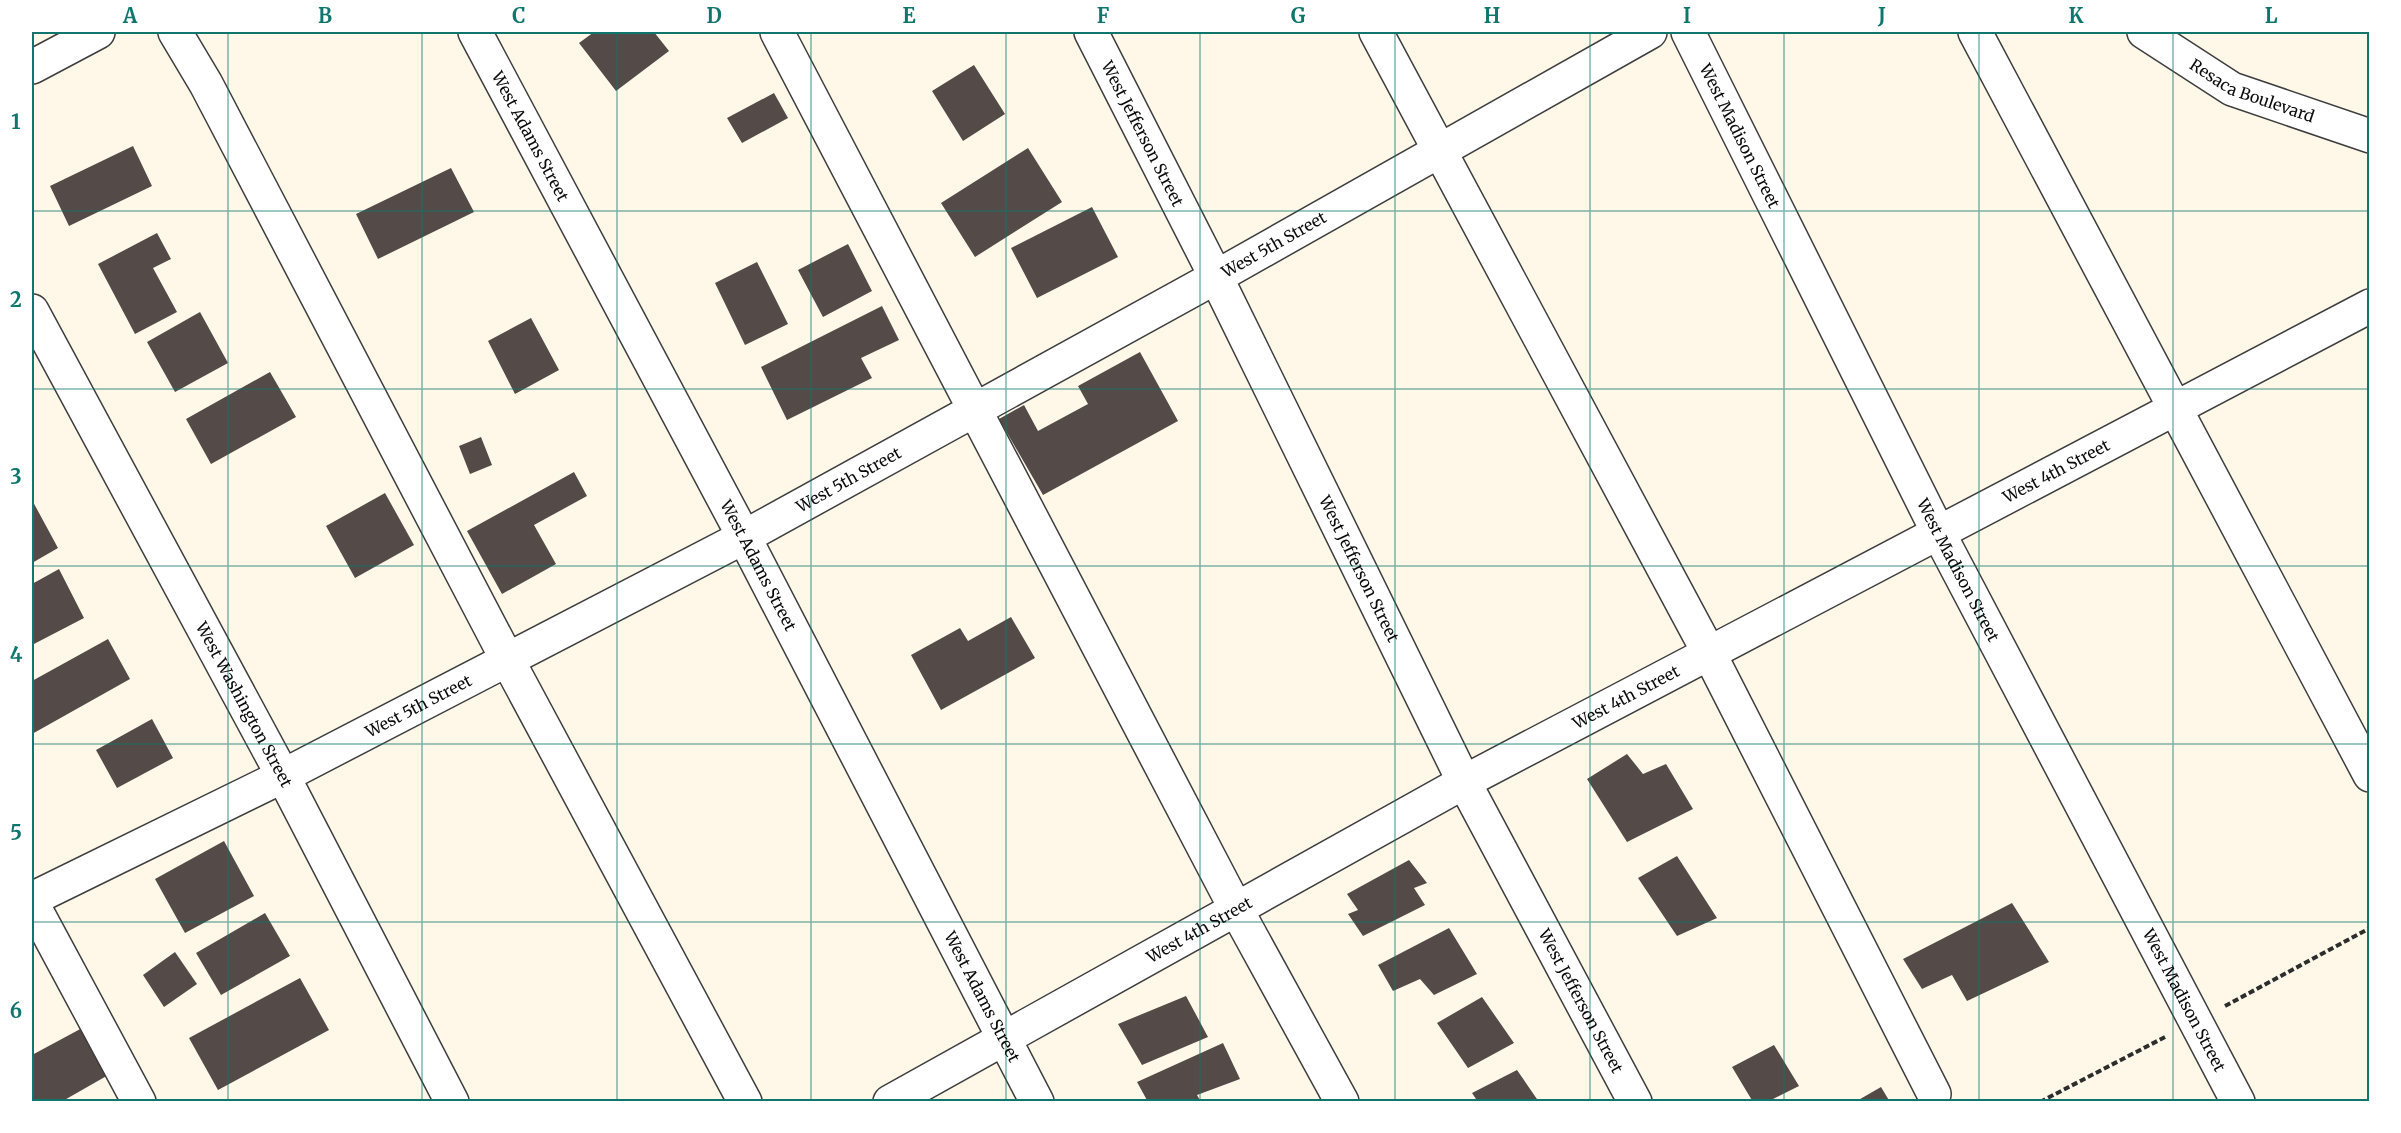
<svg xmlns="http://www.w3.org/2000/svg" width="2401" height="1133" font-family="Merriweather,serif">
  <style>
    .building { fill: #544a47 }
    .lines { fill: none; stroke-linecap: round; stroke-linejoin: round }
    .minor-casing { stroke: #3e3e3e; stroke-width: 36 }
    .path { stroke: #2d2d2d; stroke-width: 4; stroke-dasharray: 6 3; stroke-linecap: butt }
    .minor { stroke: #fff; stroke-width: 33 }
    .grid { fill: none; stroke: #0f766e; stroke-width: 1.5; stroke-opacity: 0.55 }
    .labels { text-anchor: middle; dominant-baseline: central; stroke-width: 6; stroke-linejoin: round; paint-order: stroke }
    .street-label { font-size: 16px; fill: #0b0b0b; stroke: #fff }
    .neatline { fill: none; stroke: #0f766e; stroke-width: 2 }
    .grid-label { font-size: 20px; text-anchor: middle; font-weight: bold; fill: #0f766e }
  </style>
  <rect width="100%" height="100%" fill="#fff8e9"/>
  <!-- building -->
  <path class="building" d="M 594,32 L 654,32 L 669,51 L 616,91 L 579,43 Z
    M 974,65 L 1005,114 L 963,141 L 932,91 Z
    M 774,93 L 788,118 L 742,143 L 727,118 Z
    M 133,146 L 152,186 L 69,226 L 50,186 Z
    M 1028,148 L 1062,202 L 975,257 L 941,203 Z
    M 451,168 L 474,212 L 378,259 L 356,214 Z
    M 1092,207 L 1118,257 L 1037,298 L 1011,248 Z
    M 157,233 L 171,259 L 153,268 L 177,312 L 135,334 L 98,264 Z
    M 848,244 L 872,291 L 823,317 L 798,270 Z
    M 757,262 L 788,324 L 745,345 L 715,283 Z
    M 882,306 L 899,340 L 861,358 L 872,378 L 787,420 L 761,367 Z
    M 200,312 L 228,363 L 175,392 L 147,342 Z
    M 531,318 L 559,370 L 515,394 L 488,341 Z
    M 1140,352 L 1178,421 L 1043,495 L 999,419 L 1024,405 L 1038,431 L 1088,404 L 1078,386 Z
    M 270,372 L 296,417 L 211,464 L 186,419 Z
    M 481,437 L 492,465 L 470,474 L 459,446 Z
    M 574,472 L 587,496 L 534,525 L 556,564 L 502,594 L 467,531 Z
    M 385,493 L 414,545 L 355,578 L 326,526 Z
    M 32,500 L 58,548 L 32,563 Z
    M 59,569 L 84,618 L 32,645 L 32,584 Z
    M 1011,617 L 1035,658 L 941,710 L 911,655 L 960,628 L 968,641 Z
    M 108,639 L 130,679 L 32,734 L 32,681 Z
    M 152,719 L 173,758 L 117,788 L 96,750 Z
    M 1627,754 L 1643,774 L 1666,764 L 1693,809 L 1627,842 L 1587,779 Z
    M 224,841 L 254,896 L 185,933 L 155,879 Z
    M 1677,856 L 1717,918 L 1677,936 L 1638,878 Z
    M 1409,860 L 1427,883 L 1414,888 L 1425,905 L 1363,936 L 1348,914 L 1358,910 L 1347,894 Z
    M 2012,903 L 2049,962 L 1967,1001 L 1952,975 L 1922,989 L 1903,959 Z
    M 265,913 L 290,956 L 221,995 L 196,953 Z
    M 1449,928 L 1477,974 L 1434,995 L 1420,979 L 1393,991 L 1378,965 Z
    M 175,952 L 197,984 L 164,1007 L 143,975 Z
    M 300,978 L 329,1030 L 218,1090 L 189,1038 Z
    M 1186,996 L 1208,1037 L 1142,1065 L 1118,1024 Z
    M 1482,997 L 1514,1043 L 1468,1068 L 1437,1023 Z
    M 84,1027 L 110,1074 L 61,1102 L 32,1102 L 32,1055 Z
    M 1223,1043 L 1240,1079 L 1197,1095 L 1201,1102 L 1148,1102 L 1137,1082 Z
    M 1774,1045 L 1799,1086 L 1767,1102 L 1753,1102 L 1732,1067 Z
    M 1517,1070 L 1539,1102 L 1478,1102 L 1472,1093 Z
    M 1881,1087 L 1890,1102 L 1855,1102 Z"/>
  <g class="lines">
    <!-- minor casing -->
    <g class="minor-casing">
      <g id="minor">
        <path d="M 175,32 L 206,84 L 507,659 L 745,1102"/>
        <path id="s1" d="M 475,32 L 744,537 L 1037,1102"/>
        <path d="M 777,32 L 1236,909 L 1342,1102"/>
        <path id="s2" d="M 1091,32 L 1216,277 L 1464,782 L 1635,1102"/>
        <path d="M 1376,32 L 1709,653 L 1934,1094"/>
        <path id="s3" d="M 1688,32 L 1938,532 L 2238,1102"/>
        <path d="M 1975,32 L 2370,775"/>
        <path id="s4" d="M 2144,32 L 2232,89 L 2370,136"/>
        <path d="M 32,67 L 98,32"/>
        <path id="s5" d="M 32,311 L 283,776 L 452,1102"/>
        <path id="s6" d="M 32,899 L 283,776 L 744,537 L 1216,277 L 1650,32"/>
        <path d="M 32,903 L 139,1102"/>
        <path id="s7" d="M 890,1102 L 1464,782 L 2370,306"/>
      </g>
    </g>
    <!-- path -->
    <path class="path" d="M 2225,1006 L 2370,928
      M 2040,1102 L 2165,1037"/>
    <!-- minor -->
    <use href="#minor" class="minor"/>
  </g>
  <!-- grid -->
  <path class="grid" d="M 228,32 L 228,1102M 422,32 L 422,1102M 617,32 L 617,1102M 811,32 L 811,1102M 1006,32 L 1006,1102M 1200,32 L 1200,1102M 1395,32 L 1395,1102M 1590,32 L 1590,1102M 1784,32 L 1784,1102M 1979,32 L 1979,1102M 2173,32 L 2173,1102M 32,211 L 2370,211M 32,389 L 2370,389M 32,566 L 2370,566M 32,744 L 2370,744M 32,922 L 2370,922"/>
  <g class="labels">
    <!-- street labels -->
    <g class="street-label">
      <text stroke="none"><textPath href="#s4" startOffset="124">Resaca Boulevard</textPath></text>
      <text stroke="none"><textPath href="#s2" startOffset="114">West Jefferson Street</textPath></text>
      <text stroke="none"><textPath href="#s3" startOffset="116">West Madison Street</textPath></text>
      <text stroke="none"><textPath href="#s1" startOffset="118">West Adams Street</textPath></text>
      <text stroke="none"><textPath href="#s6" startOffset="1404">West 5th Street</textPath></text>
      <text stroke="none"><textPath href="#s7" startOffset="1326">West 4th Street</textPath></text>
      <text stroke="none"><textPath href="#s6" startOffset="918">West 5th Street</textPath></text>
      <text stroke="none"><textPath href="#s1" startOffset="604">West Adams Street</textPath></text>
      <text stroke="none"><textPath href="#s2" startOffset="600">West Jefferson Street</textPath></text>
      <text stroke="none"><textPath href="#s3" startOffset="602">West Madison Street</textPath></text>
      <text stroke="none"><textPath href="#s7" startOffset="840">West 4th Street</textPath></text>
      <text stroke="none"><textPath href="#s5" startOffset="447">West Washington Street</textPath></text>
      <text stroke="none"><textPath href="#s6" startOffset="432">West 5th Street</textPath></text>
      <text stroke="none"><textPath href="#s7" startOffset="354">West 4th Street</textPath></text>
      <text stroke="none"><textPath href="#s1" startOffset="1090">West Adams Street</textPath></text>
      <text stroke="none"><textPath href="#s3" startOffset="1088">West Madison Street</textPath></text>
      <text stroke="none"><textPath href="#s2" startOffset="1086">West Jefferson Street</textPath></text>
    </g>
  </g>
  <!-- border -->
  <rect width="2401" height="1133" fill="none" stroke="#ffffff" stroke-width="66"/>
  <rect x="33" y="33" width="2335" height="1067" class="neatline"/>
  <g class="grid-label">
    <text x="130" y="23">A</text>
    <text x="325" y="23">B</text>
    <text x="519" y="23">C</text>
    <text x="714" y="23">D</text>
    <text x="909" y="23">E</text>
    <text x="1103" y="23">F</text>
    <text x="1298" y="23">G</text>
    <text x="1492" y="23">H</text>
    <text x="1687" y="23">I</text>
    <text x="1882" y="23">J</text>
    <text x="2076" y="23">K</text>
    <text x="2271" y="23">L</text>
    <text x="16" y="129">1</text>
    <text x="16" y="307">2</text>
    <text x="16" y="484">3</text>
    <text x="16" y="662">4</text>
    <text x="16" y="840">5</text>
    <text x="16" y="1018">6</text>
  </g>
</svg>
